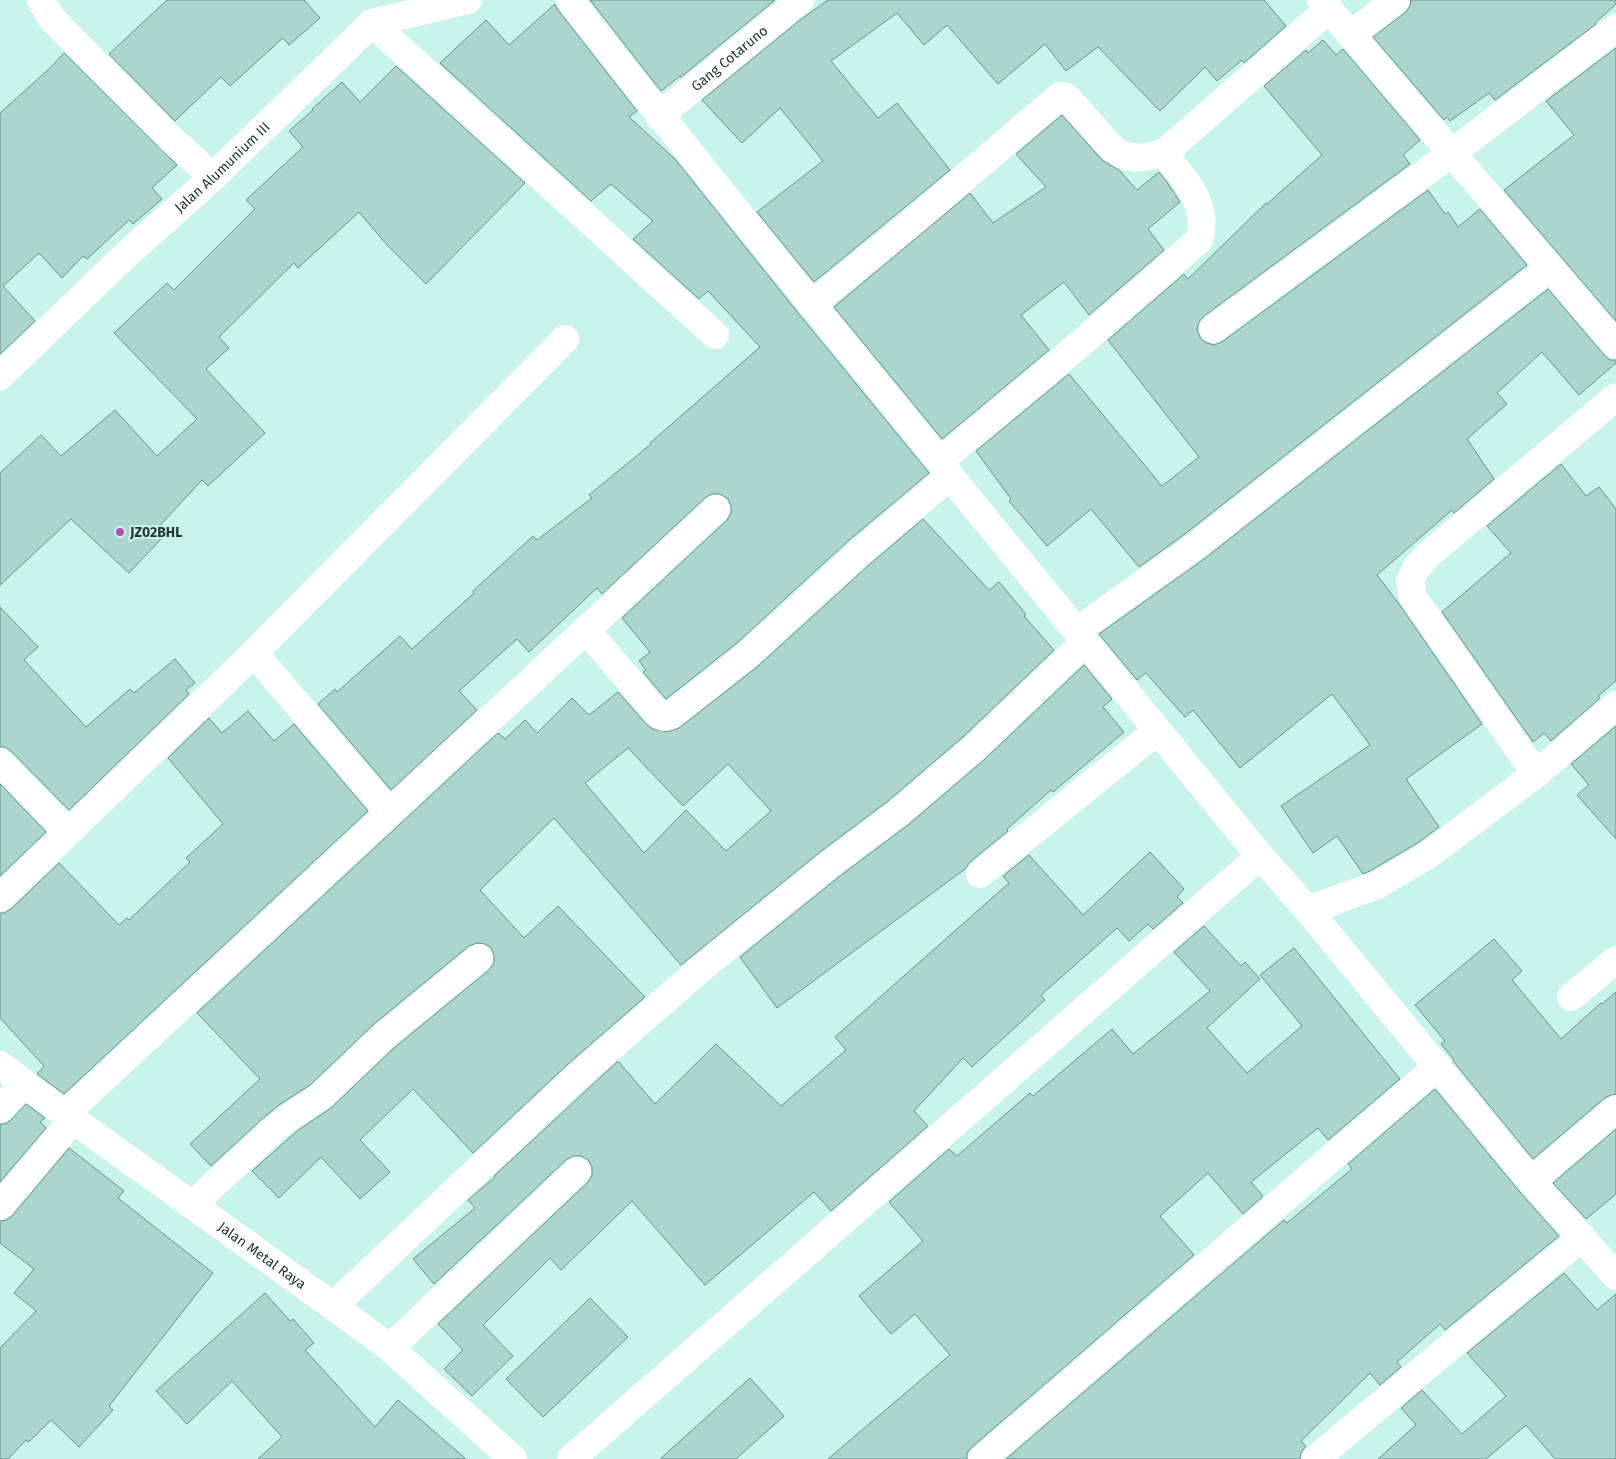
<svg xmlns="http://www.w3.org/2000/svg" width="1616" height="1459" font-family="'Fira Sans',sans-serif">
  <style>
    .building { fill: #acd5cd; stroke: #6b928b; fill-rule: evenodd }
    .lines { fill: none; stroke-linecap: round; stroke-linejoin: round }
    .minor { stroke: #fff; stroke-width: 28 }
    .poi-dot { fill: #b94dae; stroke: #c9f4eb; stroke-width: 2 }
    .labels { text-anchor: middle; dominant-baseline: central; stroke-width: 4; stroke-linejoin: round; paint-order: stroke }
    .street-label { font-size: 14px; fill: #253633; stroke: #c9f4eb }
    .poi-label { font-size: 14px; font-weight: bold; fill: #253633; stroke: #c9f4eb; text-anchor: start }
  </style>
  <rect width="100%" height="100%" fill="#c9f4eb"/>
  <!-- building -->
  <path class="building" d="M 167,0 L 304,0 L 320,18 L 289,45 L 283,38 L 230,86 L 221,77 L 175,121 L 109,54 Z
    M 590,0 L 775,0 L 681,77 L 680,76 L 661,91 Z
    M 828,0 L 1264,0 L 1286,26 L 1244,63 L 1242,60 L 1217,81 L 1205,67 L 1160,111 L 1098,47 L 1066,71 L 1045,44 L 998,84 L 947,25 L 924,45 L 897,13 L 831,61 L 878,118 L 897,103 L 950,170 L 814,282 L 757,212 L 823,161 L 780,108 L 742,143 L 702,100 L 800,20 Z
    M 1411,0 L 1616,0 L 1616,4 L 1595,23 L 1596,24 L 1495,100 L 1489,93 L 1450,121 L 1447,117 L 1444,120 L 1373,37 L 1406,12 L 1410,6 Z
    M 555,4 L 558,10 L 637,111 L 629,117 L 675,159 L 799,314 L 929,473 L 848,541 L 737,643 L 666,699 L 643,672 L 646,670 L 639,661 L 650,652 L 622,618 L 727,520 L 731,513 L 731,506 L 728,499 L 720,494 L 712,494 L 706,497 L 602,594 L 597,588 L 529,652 L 517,639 L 459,691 L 477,710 L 391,790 L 318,704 L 335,689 L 337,692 L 400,636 L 412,649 L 474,593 L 473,591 L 533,536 L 537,540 L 592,498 L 589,495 L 651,444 L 650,443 L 760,347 L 708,291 L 699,299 L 633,239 L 653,221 L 611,184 L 591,201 L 440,63 L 486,20 L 509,45 Z
    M 1323,40 L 1336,55 L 1343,49 L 1420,140 L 1403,155 L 1410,164 L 1204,316 L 1199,322 L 1197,330 L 1201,339 L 1207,343 L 1214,345 L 1222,342 L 1428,190 L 1445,214 L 1448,212 L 1458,227 L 1480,209 L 1527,265 L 1185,534 L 1139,567 L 1091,509 L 1047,546 L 1009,501 L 1011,499 L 976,451 L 1069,374 L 1162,486 L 1199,457 L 1108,340 L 1184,274 L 1188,279 L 1266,203 L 1267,204 L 1322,155 L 1264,86 L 1306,50 L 1308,53 Z
    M 1616,48 L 1616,321 L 1504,190 L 1574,135 L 1546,101 Z
    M 64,53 L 177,165 L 152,188 L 162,199 L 133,224 L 129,220 L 87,259 L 83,256 L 62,278 L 39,253 L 3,286 L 35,321 L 0,354 L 0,113 L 50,68 Z
    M 396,66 L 525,183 L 426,284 L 387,245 L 359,212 L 298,268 L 294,263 L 219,337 L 229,348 L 206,369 L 265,433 L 208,486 L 202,480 L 154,532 L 162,538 L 129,573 L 71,519 L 0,585 L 0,473 L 41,435 L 61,456 L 115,410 L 157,456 L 197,419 L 114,333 L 167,283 L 174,290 L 255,209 L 246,200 L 303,147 L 289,131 L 313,110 L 312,109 L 342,82 L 360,102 Z
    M 1062,115 L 1102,160 L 1119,170 L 1137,190 L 1159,172 L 1167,182 L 1180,202 L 1148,229 L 1164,250 L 1089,315 L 1064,282 L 1021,315 L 1049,350 L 942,439 L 834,307 L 970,193 L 993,223 L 1046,187 L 1016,154 Z
    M 1548,289 L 1604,355 L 1610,360 L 1616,360 L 1616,363 L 1579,395 L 1542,352 L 1497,393 L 1507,404 L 1467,439 L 1494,479 L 1454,513 L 1452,510 L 1377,575 L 1399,604 L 1482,724 L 1406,779 L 1439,827 L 1419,842 L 1370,871 L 1363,874 L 1337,836 L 1313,853 L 1281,806 L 1370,745 L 1332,694 L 1240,768 L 1193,710 L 1185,717 L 1146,673 L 1137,680 L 1099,634 L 1204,559 Z
    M 1561,464 L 1586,496 L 1599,487 L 1616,509 L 1616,681 L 1598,696 L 1600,698 L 1551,741 L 1544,733 L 1533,742 L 1442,612 L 1511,553 L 1487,526 Z
    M 923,519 L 989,590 L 999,582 L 1026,614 L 1024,616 L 1054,650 L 963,737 L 888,801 L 820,852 L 681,965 L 554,818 L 480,890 L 524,938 L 558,906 L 645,997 L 568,1064 L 473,1153 L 413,1089 L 360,1140 L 390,1172 L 360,1199 L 321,1157 L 279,1198 L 252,1171 L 297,1131 L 331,1108 L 394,1048 L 489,970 L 494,963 L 494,955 L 491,948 L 485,944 L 477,943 L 469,946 L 374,1024 L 310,1085 L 279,1105 L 262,1119 L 211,1166 L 190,1144 L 260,1079 L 197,1013 L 498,733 L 505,739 L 525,720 L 537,733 L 572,698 L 589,715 L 618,692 L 647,725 L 653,729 L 667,732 L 679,728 L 757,667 L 869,565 ZM 628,748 L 683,806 L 728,764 L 771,811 L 726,851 L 686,810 L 644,853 L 585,783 Z
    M 0,607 L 38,647 L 24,660 L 86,727 L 130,689 L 134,693 L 175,659 L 195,683 L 186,690 L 189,694 L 69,810 L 11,751 L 5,747 L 0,747 Z
    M 1084,665 L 1112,699 L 1103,707 L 1124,732 L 1053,792 L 1051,790 L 1007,829 L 1008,831 L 970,862 L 965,869 L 777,1008 L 740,957 L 840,876 L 908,825 L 984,760 Z
    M 248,711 L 274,741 L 294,724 L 368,811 L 64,1094 L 37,1074 L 44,1066 L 0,1018 L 0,913 L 4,913 L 11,909 L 59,863 L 119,925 L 127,918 L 129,920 L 190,862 L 186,858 L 223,824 L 168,758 L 209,718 L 222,733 Z
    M 1616,726 L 1616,839 L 1577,795 L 1589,785 L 1571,764 Z
    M 0,784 L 46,832 L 0,876 Z
    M 1150,852 L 1184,889 L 1177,897 L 1183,903 L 1153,929 L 1148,924 L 1129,941 L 1117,928 L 1041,995 L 1045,1000 L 972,1067 L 963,1058 L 914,1111 L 928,1126 L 831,1211 L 814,1192 L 705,1285 L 632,1201 L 561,1270 L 550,1258 L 483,1325 L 513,1356 L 472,1396 L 444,1369 L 463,1350 L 438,1324 L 588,1182 L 592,1175 L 592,1167 L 588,1160 L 581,1156 L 573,1156 L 566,1160 L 434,1284 L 413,1259 L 475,1208 L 468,1200 L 495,1177 L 494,1176 L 618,1061 L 655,1104 L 716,1044 L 781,1106 L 846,1050 L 835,1037 L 1009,883 L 1003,876 L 1029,855 L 1083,915 Z
    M 1204,926 L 1241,966 L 1245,962 L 1260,979 L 1207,1028 L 1247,1073 L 1302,1026 L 1260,975 L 1294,948 L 1400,1079 L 1328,1140 L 1318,1128 L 1251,1182 L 1263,1196 L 1243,1214 L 1208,1173 L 1160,1216 L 1194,1255 L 972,1447 L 967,1453 L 967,1459 L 828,1459 L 950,1355 L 915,1314 L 891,1334 L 859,1296 L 923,1241 L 889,1202 L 949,1149 L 957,1156 L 1030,1093 L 1033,1096 L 1112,1029 L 1133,1054 L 1210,991 L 1174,952 Z
    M 1494,939 L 1522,971 L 1512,980 L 1561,1039 L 1601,1003 L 1602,1004 L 1616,992 L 1616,1094 L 1606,1097 L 1533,1159 L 1453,1061 L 1454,1060 L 1441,1044 L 1445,1041 L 1415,1005 Z
    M 1435,1089 L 1519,1191 L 1559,1236 L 1445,1330 L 1440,1324 L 1397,1362 L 1401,1367 L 1380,1385 L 1370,1373 L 1301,1441 L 1306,1446 L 1301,1453 L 1300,1459 L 1006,1459 L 1284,1220 L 1287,1223 L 1352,1169 L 1348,1164 Z
    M 26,1104 L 45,1118 L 40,1122 L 46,1128 L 0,1182 L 0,1124 L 5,1124 L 11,1120 Z
    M 1616,1129 L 1616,1194 L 1586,1219 L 1553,1183 Z
    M 69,1148 L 124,1191 L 118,1198 L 213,1273 L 109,1406 L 113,1410 L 79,1447 L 51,1420 L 29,1442 L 26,1440 L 8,1459 L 0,1459 L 0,1348 L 36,1311 L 14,1293 L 34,1269 L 0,1243 L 0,1221 L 6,1220 L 12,1216 Z
    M 1564,1273 L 1597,1310 L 1616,1294 L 1616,1459 L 1555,1459 L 1526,1425 L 1486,1459 L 1378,1459 L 1416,1425 L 1401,1408 L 1422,1390 L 1462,1434 L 1506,1396 L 1467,1353 Z
    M 265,1293 L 290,1321 L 293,1319 L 314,1343 L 305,1350 L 375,1427 L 398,1400 L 466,1459 L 258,1459 L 282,1437 L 232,1381 L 187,1424 L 156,1391 Z
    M 590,1298 L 628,1337 L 543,1417 L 506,1379 Z
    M 750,1378 L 784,1416 L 736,1459 L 660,1459 Z"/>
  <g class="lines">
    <!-- minor -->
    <g class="minor">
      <path d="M 41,0 L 52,19 L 171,139 L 213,177"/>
      <path d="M 570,0 C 690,156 815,309 940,461 L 950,476 L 1260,856 L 1308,910 L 1531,1181 L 1616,1276"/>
      <path d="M 1321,0 L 1616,345"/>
      <path d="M 372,23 L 715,335"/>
      <path d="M 1352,34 L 1396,0"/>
      <path id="s1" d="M 659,116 L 800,0"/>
      <path d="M 811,305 L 915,220 L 1060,96 L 1064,96 L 1068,99 L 1114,150 C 1132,162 1144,157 1164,153 L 1329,9"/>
      <path d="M 1213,329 L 1453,152 L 1616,28"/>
      <path id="s2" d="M 0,376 L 126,255 L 213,177 L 372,23 L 468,0"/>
      <path d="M 940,461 L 1072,351 L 1199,240 C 1210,204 1184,180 1164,153"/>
      <path d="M 586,630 L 659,715 L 664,717 L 670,716 L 747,655 L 859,553 L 950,476"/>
      <path d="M 1077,631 L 1194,547 L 1549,268"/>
      <path d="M 254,653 L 389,812"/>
      <path d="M 0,762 L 68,832"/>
      <path d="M 1536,774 L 1413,597 L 1410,581 L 1417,567 L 1429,554 L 1616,397"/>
      <path d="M 980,874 L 1157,731"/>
      <path d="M 0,898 L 254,653 L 565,339"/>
      <path d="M 1308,910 L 1377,885 L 1428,855 L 1536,774 L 1616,705"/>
      <path d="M 1571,997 L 1616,960"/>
      <path id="s3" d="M 0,1065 L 65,1114 L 333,1306 L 390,1348 L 513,1459"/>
      <path d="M 0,1109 L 24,1084"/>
      <path d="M 65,1114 L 716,509"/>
      <path d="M 1531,1181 L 1616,1109"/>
      <path d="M 192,1205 L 272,1131 L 288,1118 L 320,1097 L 384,1036 L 479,958"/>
      <path d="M 0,1206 L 73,1120"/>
      <path d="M 333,1306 L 579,1075 L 705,965 L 830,864 L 898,813 L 973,749 L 1085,642"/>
      <path d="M 390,1348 L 577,1171"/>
      <path d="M 571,1459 L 1260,856"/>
      <path d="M 982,1459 L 1438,1066"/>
      <path d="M 1315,1459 L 1582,1237"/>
    </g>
  </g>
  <!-- markers -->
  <circle class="poi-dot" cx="120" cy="532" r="5"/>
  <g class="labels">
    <!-- street labels -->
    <g class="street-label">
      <text stroke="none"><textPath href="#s1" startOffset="91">Gang Cotaruno</textPath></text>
      <text stroke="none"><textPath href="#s2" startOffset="305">Jalan Alumunium III</textPath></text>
      <text stroke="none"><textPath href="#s3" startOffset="324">Jalan Metal Raya</textPath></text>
    </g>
    <!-- poi labels -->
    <g class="poi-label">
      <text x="130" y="532">JZ02BHL</text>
    </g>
  </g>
</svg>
